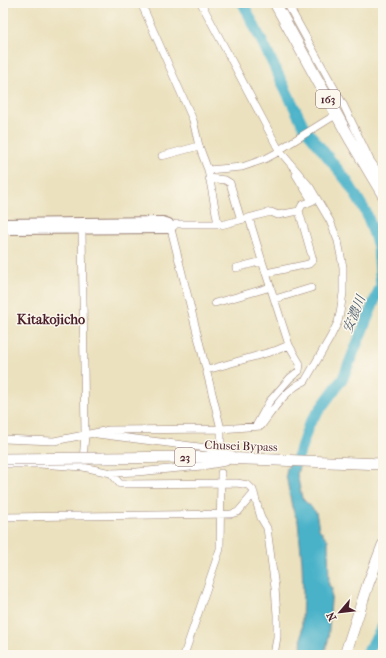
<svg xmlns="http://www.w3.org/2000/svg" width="386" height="658" font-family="'IM FELL French Canon','Noto Serif JP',serif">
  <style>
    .water { fill: #4ab2c9; stroke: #4a687a }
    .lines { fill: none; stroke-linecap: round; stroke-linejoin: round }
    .river { stroke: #4ab2c9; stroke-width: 11 }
    .minor-casing { stroke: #9a8074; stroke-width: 8 }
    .tertiary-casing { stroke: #9a8074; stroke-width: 10 }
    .trunk-casing { stroke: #9a8074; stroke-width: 12 }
    .minor { stroke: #fff; stroke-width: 7 }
    .tertiary { stroke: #fff; stroke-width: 8 }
    .trunk { stroke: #fff; stroke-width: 11 }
    .trunk-bridge-casing { stroke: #9a8074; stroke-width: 12; stroke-linecap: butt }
    .trunk-bridge { stroke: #fff; stroke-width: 11 }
    .labels { text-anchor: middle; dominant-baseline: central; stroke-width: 3; stroke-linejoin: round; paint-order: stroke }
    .shield { fill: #fbf7ec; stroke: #7f6065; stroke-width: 1 }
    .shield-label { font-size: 11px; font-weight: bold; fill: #4a1f2b }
    .street-label { font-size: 12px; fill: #4a1f2b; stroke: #fbf7ec }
    .water-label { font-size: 13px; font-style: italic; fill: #4a5a6a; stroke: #fbf7ec }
    .quarter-label { font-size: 14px; font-weight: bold; fill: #4a1f2b; stroke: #fbf7ec }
  </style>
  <rect width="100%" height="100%" fill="#fbf7ec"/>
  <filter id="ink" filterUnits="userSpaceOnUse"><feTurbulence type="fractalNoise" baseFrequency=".025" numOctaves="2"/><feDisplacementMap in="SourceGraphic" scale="8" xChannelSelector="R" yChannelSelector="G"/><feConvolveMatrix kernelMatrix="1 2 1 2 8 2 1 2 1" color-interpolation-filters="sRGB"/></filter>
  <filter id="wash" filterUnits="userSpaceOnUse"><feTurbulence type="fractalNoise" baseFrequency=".012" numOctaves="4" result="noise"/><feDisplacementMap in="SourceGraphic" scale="16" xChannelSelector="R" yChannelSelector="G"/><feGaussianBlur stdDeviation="0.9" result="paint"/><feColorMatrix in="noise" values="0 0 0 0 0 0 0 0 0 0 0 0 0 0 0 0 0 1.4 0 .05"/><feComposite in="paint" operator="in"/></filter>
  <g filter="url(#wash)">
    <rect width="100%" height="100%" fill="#ebe1be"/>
    <!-- water -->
    <path class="water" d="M 306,440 L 297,474 L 302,498 L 316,512 L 319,529 L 328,540 L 329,586 L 332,587 L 328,641 L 324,655 L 301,655 L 303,591 L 302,562 L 298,522 L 292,507 L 286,475 L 287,468 Z"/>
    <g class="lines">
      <!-- river -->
      <path class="river" d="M 243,3 L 304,127 L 347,181 L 366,212 L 378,246 L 381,285 L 343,378 L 309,424 L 297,460
        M 366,655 L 383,626"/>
    </g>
  </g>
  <g filter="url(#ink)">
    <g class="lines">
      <!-- minor casing -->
      <g class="minor-casing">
        <path id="minor" d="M 141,3 L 193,120 L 199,146 L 208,170 L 218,224
          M 287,3 L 344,106 L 370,160 L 383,179
          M 279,150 L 337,114
          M 162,156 L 199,146
          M 208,170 L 242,167 L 265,159 L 280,151
          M 209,178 L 225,180 L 230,183 L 241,220
          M 249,218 L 262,261 L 289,345 L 300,364 L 299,371 L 290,378 L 269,402 L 256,426
          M 82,230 L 85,434 L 83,461
          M 236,268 L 262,261
          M 266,273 L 309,264 L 313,260 L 299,211
          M 275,299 L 311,288
          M 215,303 L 271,287
          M 207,370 L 277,350 L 289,345
          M 97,434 L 207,448 L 233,455
          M 3,439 L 54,441 L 109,430 L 221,429 L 261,426 C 273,410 286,389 305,381 L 330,338 L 338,322 L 340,313 L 343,293 L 343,267 L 338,241 L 330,221 L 310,187 L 279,150 L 201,3
          M 221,445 L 221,429 L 171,229 L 176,224 L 218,224 L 221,225 L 271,212 L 278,215 L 299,211 L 302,205 L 312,201 L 296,175
          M 3,464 L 39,464 L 83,467 L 111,473 L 137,472 L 202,466 L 226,462
          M 111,473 L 120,484 L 237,483 L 248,485 L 253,490 L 261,518 L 267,528 L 275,588 L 277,615 L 277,637 L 274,655
          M 3,517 L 231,514 L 238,512 L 254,493
          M 184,655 L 220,549 L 221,473"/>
      </g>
      <!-- tertiary casing -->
      <g class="tertiary-casing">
        <path id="tertiary" d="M 3,223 L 163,221 L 169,223 L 171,229 L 3,230"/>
      </g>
      <!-- trunk casing -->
      <g class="trunk-casing">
        <path id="trunk" d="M 275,3 L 351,141 L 383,195
          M 103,458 L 193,457 L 383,464
          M 345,655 L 368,584 L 383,545"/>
      </g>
      <!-- minor -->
      <use href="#minor" class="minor"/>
      <!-- tertiary -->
      <use href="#tertiary" class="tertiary"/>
      <!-- trunk -->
      <use href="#trunk" class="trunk"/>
      <!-- trunk-bridge casing -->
      <g class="trunk-bridge-casing">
        <path id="trunk-bridge" d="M 3,459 L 103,458"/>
      </g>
      <!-- trunk-bridge -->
      <use href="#trunk-bridge" class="trunk-bridge"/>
    </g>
  </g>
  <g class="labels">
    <!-- shield labels -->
    <g class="shield">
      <rect x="316" y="90" width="24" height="18" rx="3"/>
      <rect x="175" y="448" width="20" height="18" rx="3"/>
    </g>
    <g class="shield-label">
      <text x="328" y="99">163</text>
      <text x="185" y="457">23</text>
    </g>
    <!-- street labels -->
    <g class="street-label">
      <text transform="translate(241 446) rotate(2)">Chusei Bypass</text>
    </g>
    <!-- water labels -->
    <g class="water-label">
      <text transform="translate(354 314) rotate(-68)">安濃川</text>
    </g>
    <!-- quarter labels -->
    <g class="quarter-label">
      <text x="51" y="319">Kitakojicho</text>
    </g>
  </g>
  <!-- margin -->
  <rect width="386" height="658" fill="none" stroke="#fbf7ec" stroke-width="16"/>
  <!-- north arrow -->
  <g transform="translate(340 612) rotate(242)" stroke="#fbf7ec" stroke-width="3" paint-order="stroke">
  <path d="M0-3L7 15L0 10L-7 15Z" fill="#4a1f2b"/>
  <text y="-6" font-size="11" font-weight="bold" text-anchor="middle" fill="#4a1f2b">N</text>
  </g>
</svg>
